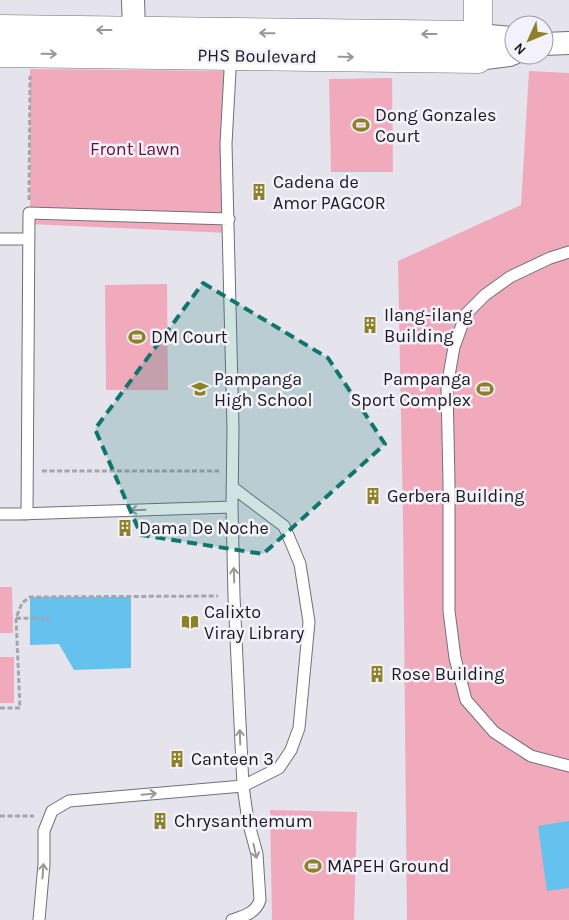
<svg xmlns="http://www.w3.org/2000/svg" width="569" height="920" font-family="Karla,sans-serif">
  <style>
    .green { fill: #f0aabb }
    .water { fill: #65c1ed }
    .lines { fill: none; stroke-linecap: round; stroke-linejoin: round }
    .lane-casing { stroke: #717077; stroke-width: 13 }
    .street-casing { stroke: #717077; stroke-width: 24 }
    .secondary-casing { stroke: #717077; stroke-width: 29 }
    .path { stroke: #a6a4ac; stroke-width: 3; stroke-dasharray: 5 2.5; stroke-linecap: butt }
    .lane { stroke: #fff; stroke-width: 11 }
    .street { stroke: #fff; stroke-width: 22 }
    .secondary { stroke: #fff; stroke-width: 28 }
    .oneway { stroke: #989899 }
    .marked { fill: #0f766e; fill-opacity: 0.2; stroke: #0f766e; stroke-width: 4; stroke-dasharray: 10 6; stroke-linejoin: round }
    .labels { text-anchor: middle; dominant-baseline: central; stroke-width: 5; stroke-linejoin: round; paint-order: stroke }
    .street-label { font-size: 18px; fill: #1b1a1d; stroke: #f3f1f9 }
    .poi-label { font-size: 18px; fill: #1b1a1d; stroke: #f3f1f9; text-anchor: start }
    .park-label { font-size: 18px; fill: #720a37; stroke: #f3f1f9 }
  </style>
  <rect width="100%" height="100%" fill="#e5e3ec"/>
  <!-- green -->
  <path class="green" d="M 30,69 L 230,71 L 228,233 L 30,224 Z
    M 529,71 L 569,73 L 569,920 L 407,920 L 403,517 L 398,261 L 521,205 Z
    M 392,78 L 393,172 L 331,172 L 329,79 Z
    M 167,284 L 168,390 L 106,390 L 105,285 Z
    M 0,587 L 12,587 L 13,633 L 0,633 Z
    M 0,657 L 14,657 L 14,703 L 0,703 Z
    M 270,810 L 357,812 L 354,920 L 272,920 Z"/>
  <!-- water -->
  <path class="water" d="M 30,597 L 131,597 L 131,668 L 74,670 L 59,644 L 30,645 Z
    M 569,821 L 569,888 L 547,891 L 538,826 Z"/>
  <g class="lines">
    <!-- lane casing -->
    <g class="lane-casing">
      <path id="lane" d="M 227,56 L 230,71 L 226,144 L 233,428 L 232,507
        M 0,239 L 29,239
        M 569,252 L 550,258 L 510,277 L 485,295 L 466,314 L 454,347 L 447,387 L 449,482 L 449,611 L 455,658 L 466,700 L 494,732 L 531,756 L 569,766
        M 0,514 L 18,514 L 232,507 L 234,596 L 243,786 L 248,821 L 257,854 L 260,900 C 256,913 244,916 232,920
        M 27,514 L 29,213 L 229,219
        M 39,920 L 44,864 L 44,831 L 52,811 L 69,801 L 243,786 L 279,768 L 291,750 L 299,728 L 309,622 L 300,564 L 284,526 L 232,487"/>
    </g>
    <!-- street casing -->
    <g class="street-casing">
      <path id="street" d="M 133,0 L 134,30
        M 478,35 L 514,38
        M 544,44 L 569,43
        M 478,59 L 509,55 L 514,53"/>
    </g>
    <!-- secondary casing -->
    <g class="secondary-casing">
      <path id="secondary" d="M 0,29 L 478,35
        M 0,53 L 478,59 L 478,0"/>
    </g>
    <!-- path -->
    <path class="path" d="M 29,200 L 30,76
      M 42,471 L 219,471
      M 16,618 L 50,619
      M 0,708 L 20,708 L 16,618 L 22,603 L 30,597 L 218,596
      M 0,816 L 34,816"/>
    <!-- lane -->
    <use href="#lane" class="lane"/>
    <!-- street -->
    <use href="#street" class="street"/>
    <!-- secondary -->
    <use href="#secondary" class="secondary"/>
  </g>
  <!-- one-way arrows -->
  <defs><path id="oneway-shaft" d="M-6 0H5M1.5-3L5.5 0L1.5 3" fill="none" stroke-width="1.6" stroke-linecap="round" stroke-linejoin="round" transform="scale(1.25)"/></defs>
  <g class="oneway">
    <use href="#oneway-shaft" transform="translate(104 30) rotate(-180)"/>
    <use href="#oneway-shaft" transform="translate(267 33) rotate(-179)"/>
    <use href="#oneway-shaft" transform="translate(429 34) rotate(-180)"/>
    <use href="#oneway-shaft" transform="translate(49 54) rotate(1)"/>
    <use href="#oneway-shaft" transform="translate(346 57) rotate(1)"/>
    <use href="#oneway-shaft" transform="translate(138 510) rotate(178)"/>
    <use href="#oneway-shaft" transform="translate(234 575) rotate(-92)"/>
    <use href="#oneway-shaft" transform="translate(240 737) rotate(-92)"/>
    <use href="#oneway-shaft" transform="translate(149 794) rotate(-5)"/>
    <use href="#oneway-shaft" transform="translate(255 851) rotate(78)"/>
    <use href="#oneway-shaft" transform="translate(43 871) rotate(-86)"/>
  </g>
  <!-- marked area -->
  <path class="marked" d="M 203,283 L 328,358 L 385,444 L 263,554 L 141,535 L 95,429 Z"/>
  <!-- icons -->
  <defs>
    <g id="stadium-bare" transform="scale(1.35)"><path d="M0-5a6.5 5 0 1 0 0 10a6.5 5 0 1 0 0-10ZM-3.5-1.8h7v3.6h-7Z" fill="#8e8229" stroke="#f3f1f9" stroke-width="2.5" paint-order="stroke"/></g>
    <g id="building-bare" transform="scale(1.35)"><path d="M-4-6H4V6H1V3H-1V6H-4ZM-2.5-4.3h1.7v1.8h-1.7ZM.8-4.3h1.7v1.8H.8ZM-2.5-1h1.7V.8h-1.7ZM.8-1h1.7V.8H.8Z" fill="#8e8229" stroke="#f3f1f9" stroke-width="2.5" paint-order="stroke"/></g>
    <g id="school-bare" transform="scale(1.35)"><path d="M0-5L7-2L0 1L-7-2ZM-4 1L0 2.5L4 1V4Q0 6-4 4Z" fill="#8e8229" stroke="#f3f1f9" stroke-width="2.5" paint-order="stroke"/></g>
    <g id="library-bare" transform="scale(1.35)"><path d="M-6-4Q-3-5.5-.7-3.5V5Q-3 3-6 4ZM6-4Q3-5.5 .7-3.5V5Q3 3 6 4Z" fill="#8e8229" stroke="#f3f1f9" stroke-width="2.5" paint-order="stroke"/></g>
  </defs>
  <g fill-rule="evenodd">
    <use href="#stadium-bare" x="361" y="125"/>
    <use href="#building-bare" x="259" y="192"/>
    <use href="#building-bare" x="370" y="325"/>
    <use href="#stadium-bare" x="137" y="337"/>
    <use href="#school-bare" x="200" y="389"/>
    <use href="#stadium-bare" x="485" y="389"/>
    <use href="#building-bare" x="373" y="496"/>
    <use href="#building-bare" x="125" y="528"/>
    <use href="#library-bare" x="190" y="622"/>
    <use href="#building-bare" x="377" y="674"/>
    <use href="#building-bare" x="177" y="759"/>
    <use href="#building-bare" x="160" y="821"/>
    <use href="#stadium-bare" x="313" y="866"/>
  </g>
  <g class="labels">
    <!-- street labels -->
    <g class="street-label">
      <text transform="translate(257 56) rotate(1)">PHS Boulevard</text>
    </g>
    <!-- poi labels -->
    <g class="poi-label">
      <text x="375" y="115">Dong Gonzales<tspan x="375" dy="21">Court</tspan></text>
      <text x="273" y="182">Cadena de<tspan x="273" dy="21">Amor PAGCOR</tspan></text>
      <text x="384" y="315">Ilang-ilang<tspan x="384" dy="21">Building</tspan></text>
      <text x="151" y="337">DM Court</text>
      <text x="214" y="379">Pampanga<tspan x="214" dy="21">High School</tspan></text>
      <text x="471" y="379" text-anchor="end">Pampanga<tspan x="471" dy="21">Sport Complex</tspan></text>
      <text x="387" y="496">Gerbera Building</text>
      <text x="139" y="528">Dama De Noche</text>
      <text x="204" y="612">Calixto<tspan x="204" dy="21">Viray Library</tspan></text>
      <text x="391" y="674">Rose Building</text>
      <text x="191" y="759">Canteen 3</text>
      <text x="174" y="821">Chrysanthemum</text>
      <text x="327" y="866">MAPEH Ground</text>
    </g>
    <!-- park labels -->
    <g class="park-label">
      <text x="135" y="149">Front Lawn</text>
    </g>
  </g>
  <!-- north arrow -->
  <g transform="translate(529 40) rotate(226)"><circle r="24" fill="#f3f1f9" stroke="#9d9ba1"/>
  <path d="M0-4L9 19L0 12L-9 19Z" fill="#8e8229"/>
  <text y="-8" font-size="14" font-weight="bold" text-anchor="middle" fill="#1b1a1d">N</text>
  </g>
</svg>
